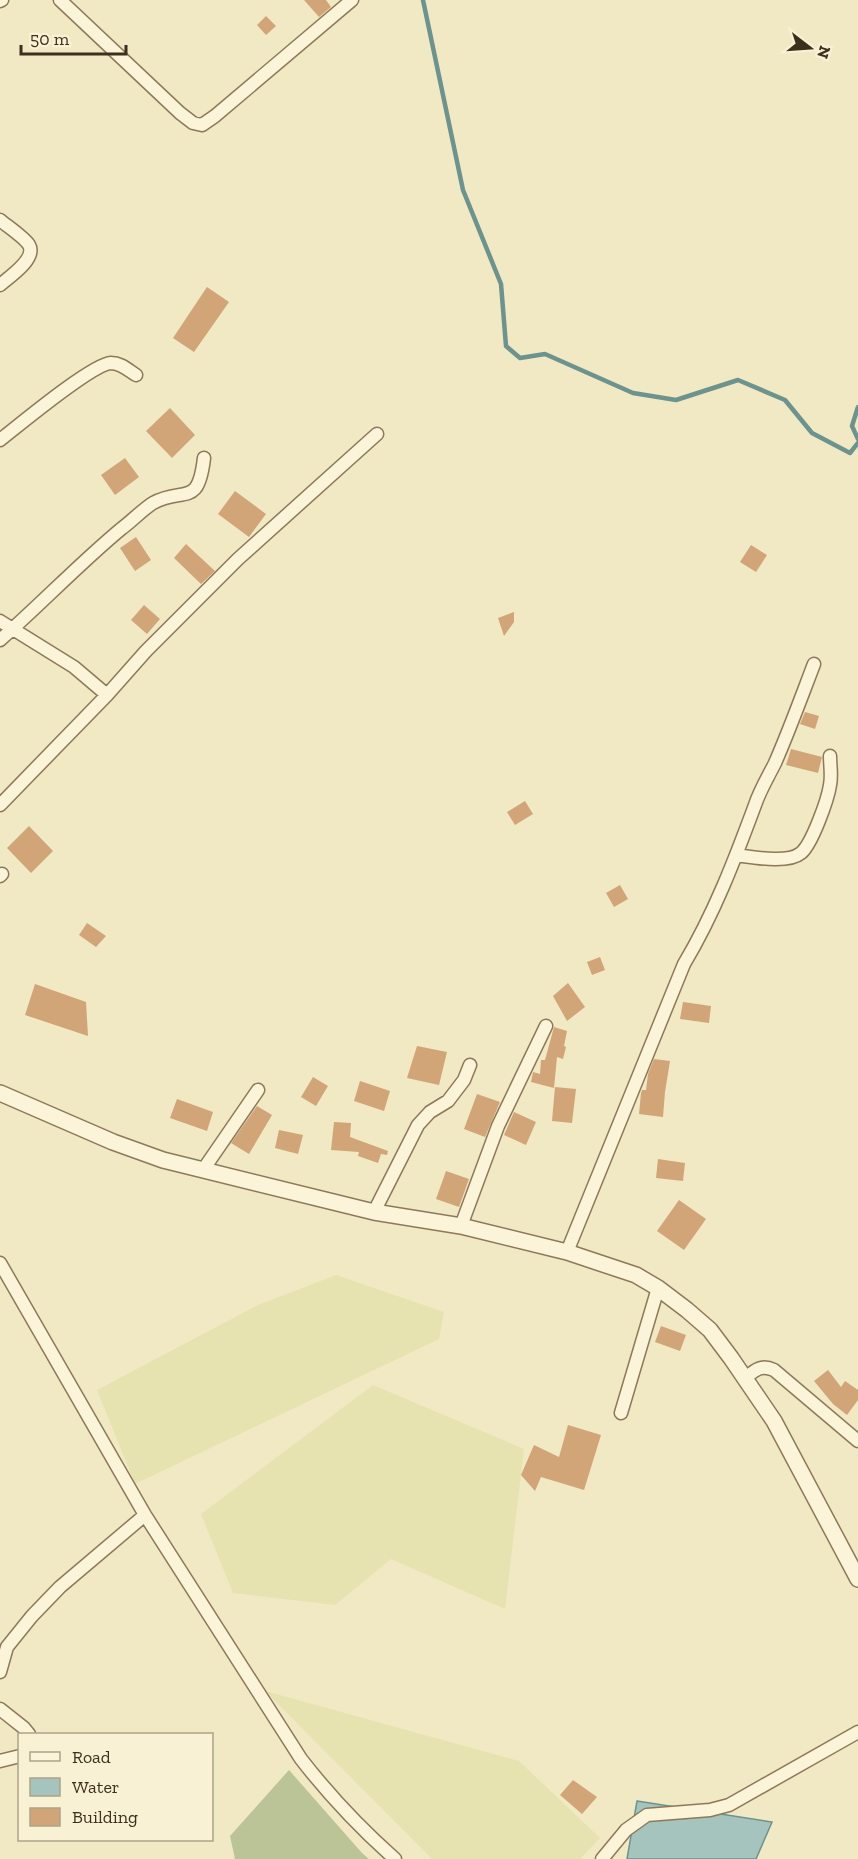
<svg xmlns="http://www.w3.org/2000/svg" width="858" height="1859" font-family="'Zilla Slab',serif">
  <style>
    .farmland { fill: #e7e3b1 }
    .cemetery { fill: #bbc497 }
    .water { fill: #a6c4be; stroke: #6c938d; stroke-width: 1.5 }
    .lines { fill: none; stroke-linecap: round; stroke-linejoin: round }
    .stream { stroke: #6c938d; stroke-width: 4.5 }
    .building { fill: #d1a578 }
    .minor-casing { stroke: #8d7959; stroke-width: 15 }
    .tertiary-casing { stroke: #8d7959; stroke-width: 18 }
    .minor { stroke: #fbf4d8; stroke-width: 12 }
    .tertiary { stroke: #fbf4d8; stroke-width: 15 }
  </style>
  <rect width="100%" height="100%" fill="#f1e8c4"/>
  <!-- farmland -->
  <path class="farmland" d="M 336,1275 L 444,1312 L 439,1339 L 135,1484 L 97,1390 L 258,1305 Z
    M 373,1385 L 524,1449 L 505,1609 L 391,1559 L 335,1605 L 233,1593 L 201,1514 Z
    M 265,1691 L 519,1761 L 600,1838 L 580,1859 L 432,1859 Z"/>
  <!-- cemetery -->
  <path class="cemetery" d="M 289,1770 L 362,1853 L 369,1859 L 235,1859 L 230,1836 Z"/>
  <!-- water -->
  <path class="water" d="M 637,1801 L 772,1822 L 756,1859 L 627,1859 Z"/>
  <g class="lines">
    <!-- stream -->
    <path class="stream" d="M 423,0 L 463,190 L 501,284 L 506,346 L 520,358 L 545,354 L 633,393 L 676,400 L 738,380 L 785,400 L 812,433 L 850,453 L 858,443
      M 858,407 L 852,426 L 858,439"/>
  </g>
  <!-- building -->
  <path class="building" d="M 304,0 L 326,0 L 331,7 L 319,17 Z
    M 266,16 L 276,26 L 266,35 L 257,25 Z
    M 207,287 L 229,302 L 194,352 L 173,338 Z
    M 170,408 L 195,435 L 172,458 L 146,431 Z
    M 125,458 L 139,477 L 115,495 L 101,475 Z
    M 235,491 L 266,514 L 249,537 L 218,514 Z
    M 136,537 L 151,560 L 135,571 L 120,548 Z
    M 186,544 L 215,571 L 201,584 L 174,558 Z
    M 751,545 L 767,555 L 756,572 L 740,562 Z
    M 144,605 L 160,619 L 147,634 L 131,620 Z
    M 514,612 L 514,622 L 504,636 L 498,618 Z
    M 805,712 L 819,716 L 815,729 L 800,724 Z
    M 791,749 L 822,757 L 818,773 L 786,765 Z
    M 525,801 L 533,814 L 515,825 L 507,812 Z
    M 29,826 L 53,851 L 31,873 L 7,848 Z
    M 620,885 L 628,899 L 614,907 L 606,893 Z
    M 87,923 L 106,936 L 96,947 L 79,935 Z
    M 600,957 L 605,970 L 592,975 L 587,962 Z
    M 568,983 L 585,1007 L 567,1021 L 553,996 Z
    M 35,984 L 86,1002 L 88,1036 L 25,1015 Z
    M 683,1002 L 711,1006 L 709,1023 L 680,1019 Z
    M 554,1027 L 567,1031 L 564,1046 L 566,1047 L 563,1059 L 557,1057 L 554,1088 L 531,1082 L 533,1072 L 540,1074 L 541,1060 L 545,1060 Z
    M 417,1046 L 447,1052 L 439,1085 L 407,1078 Z
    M 654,1059 L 670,1061 L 665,1092 L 663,1117 L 639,1114 L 641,1093 L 642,1090 L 646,1090 L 648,1074 Z
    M 313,1077 L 328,1086 L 316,1106 L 301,1097 Z
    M 360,1081 L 390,1091 L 384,1111 L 354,1101 Z
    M 555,1087 L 576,1089 L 572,1123 L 552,1121 Z
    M 477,1094 L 500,1102 L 485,1137 L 464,1129 Z
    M 177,1099 L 213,1112 L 207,1131 L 170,1118 Z
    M 257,1106 L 272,1115 L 249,1154 L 231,1143 Z
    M 514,1112 L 536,1122 L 526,1145 L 504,1135 Z
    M 334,1122 L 351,1123 L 350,1137 L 388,1151 L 387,1155 L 381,1154 L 378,1163 L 358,1156 L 359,1152 L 331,1150 Z
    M 279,1130 L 303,1135 L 298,1154 L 275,1148 Z
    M 658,1159 L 685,1163 L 683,1181 L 656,1178 Z
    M 446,1171 L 469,1179 L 459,1207 L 436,1199 Z
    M 679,1200 L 706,1219 L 684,1250 L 657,1231 Z
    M 661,1326 L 686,1335 L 680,1351 L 655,1342 Z
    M 828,1370 L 841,1387 L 845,1381 L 858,1390 L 858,1400 L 847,1415 L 833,1404 L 814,1381 Z
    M 568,1425 L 601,1435 L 584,1490 L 541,1477 L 535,1491 L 521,1475 L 534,1445 L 559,1457 Z
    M 573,1780 L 597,1797 L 582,1814 L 560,1795 Z"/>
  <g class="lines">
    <!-- minor casing -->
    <g class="minor-casing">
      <path id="minor" d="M 60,0 L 180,113 L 193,123 L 202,125 L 215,116 L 352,0
        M 0,1 L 2,0
        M 0,220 C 7,226 25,238 29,245 C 37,259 9,277 0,285
        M 0,440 C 18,426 92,364 111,363 C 121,363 128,370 136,375
        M 0,621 L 74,667 L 107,695
        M 0,640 C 41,604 79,564 121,529 C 132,521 142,510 153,503 C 184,486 198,509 204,458
        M 0,805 L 107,695 L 146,651 L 238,559 L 377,434
        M 736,855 C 752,857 788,864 801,853 C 812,844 828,799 830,785 C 832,776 830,765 830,756
        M 0,876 L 2,874
        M 203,1170 L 258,1090
        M 374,1212 L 418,1125 L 430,1112 L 448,1101 L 464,1080 L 470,1065
        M 461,1226 L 498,1126 L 546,1026
        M 567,1252 L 684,964 C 714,914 735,859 755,805 C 760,790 768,777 775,763 C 789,731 801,698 814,664
        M 0,1263 L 145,1515 L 301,1759 C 329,1795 360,1828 395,1859
        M 744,1379 C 755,1370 761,1364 774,1370 L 858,1441
        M 621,1413 L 658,1288
        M 0,1672 L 7,1647 L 32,1616 L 60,1587 L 145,1515
        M 0,1709 L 24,1728 L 29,1734
        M 0,1761 L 20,1756
        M 602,1859 L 626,1830 L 647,1815 L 710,1810 L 729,1805 L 858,1732"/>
    </g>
    <!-- tertiary casing -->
    <g class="tertiary-casing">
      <path id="tertiary" d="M 0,1093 L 113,1142 L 163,1160 L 374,1212 L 461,1226 L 567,1252 L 636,1275 L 658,1288 L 687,1310 L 710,1330 L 731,1358 L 774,1421 L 858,1579"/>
    </g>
    <!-- minor -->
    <use href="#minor" class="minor"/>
    <!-- tertiary -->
    <use href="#tertiary" class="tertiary"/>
  </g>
  <!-- legend -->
  <rect x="18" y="1733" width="195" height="108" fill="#f8f1d4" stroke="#ada38b" stroke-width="1.5"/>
  <rect x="30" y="1752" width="30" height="9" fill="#fbf4d8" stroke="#ada38b" stroke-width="1.5"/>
  <text x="72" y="1763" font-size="18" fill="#3c2f1e">Road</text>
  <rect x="30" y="1778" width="30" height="18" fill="#a6c4be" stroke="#ada38b" stroke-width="1.5"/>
  <text x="72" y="1793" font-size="18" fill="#3c2f1e">Water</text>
  <rect x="30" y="1808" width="30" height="18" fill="#d1a578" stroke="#ada38b" stroke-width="1.5"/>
  <text x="72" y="1823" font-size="18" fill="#3c2f1e">Building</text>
  <!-- north arrow -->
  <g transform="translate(810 48) rotate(107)" stroke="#f8f1d4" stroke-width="4.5" paint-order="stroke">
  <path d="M0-4.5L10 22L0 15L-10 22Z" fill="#3c2f1e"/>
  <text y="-9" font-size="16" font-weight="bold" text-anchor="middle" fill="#3c2f1e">N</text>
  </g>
  <!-- scale -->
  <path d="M21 45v9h105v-9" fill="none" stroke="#3c2f1e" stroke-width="3"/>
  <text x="30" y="45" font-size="18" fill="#3c2f1e" stroke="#f8f1d4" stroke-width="4.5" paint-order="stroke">50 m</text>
</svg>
